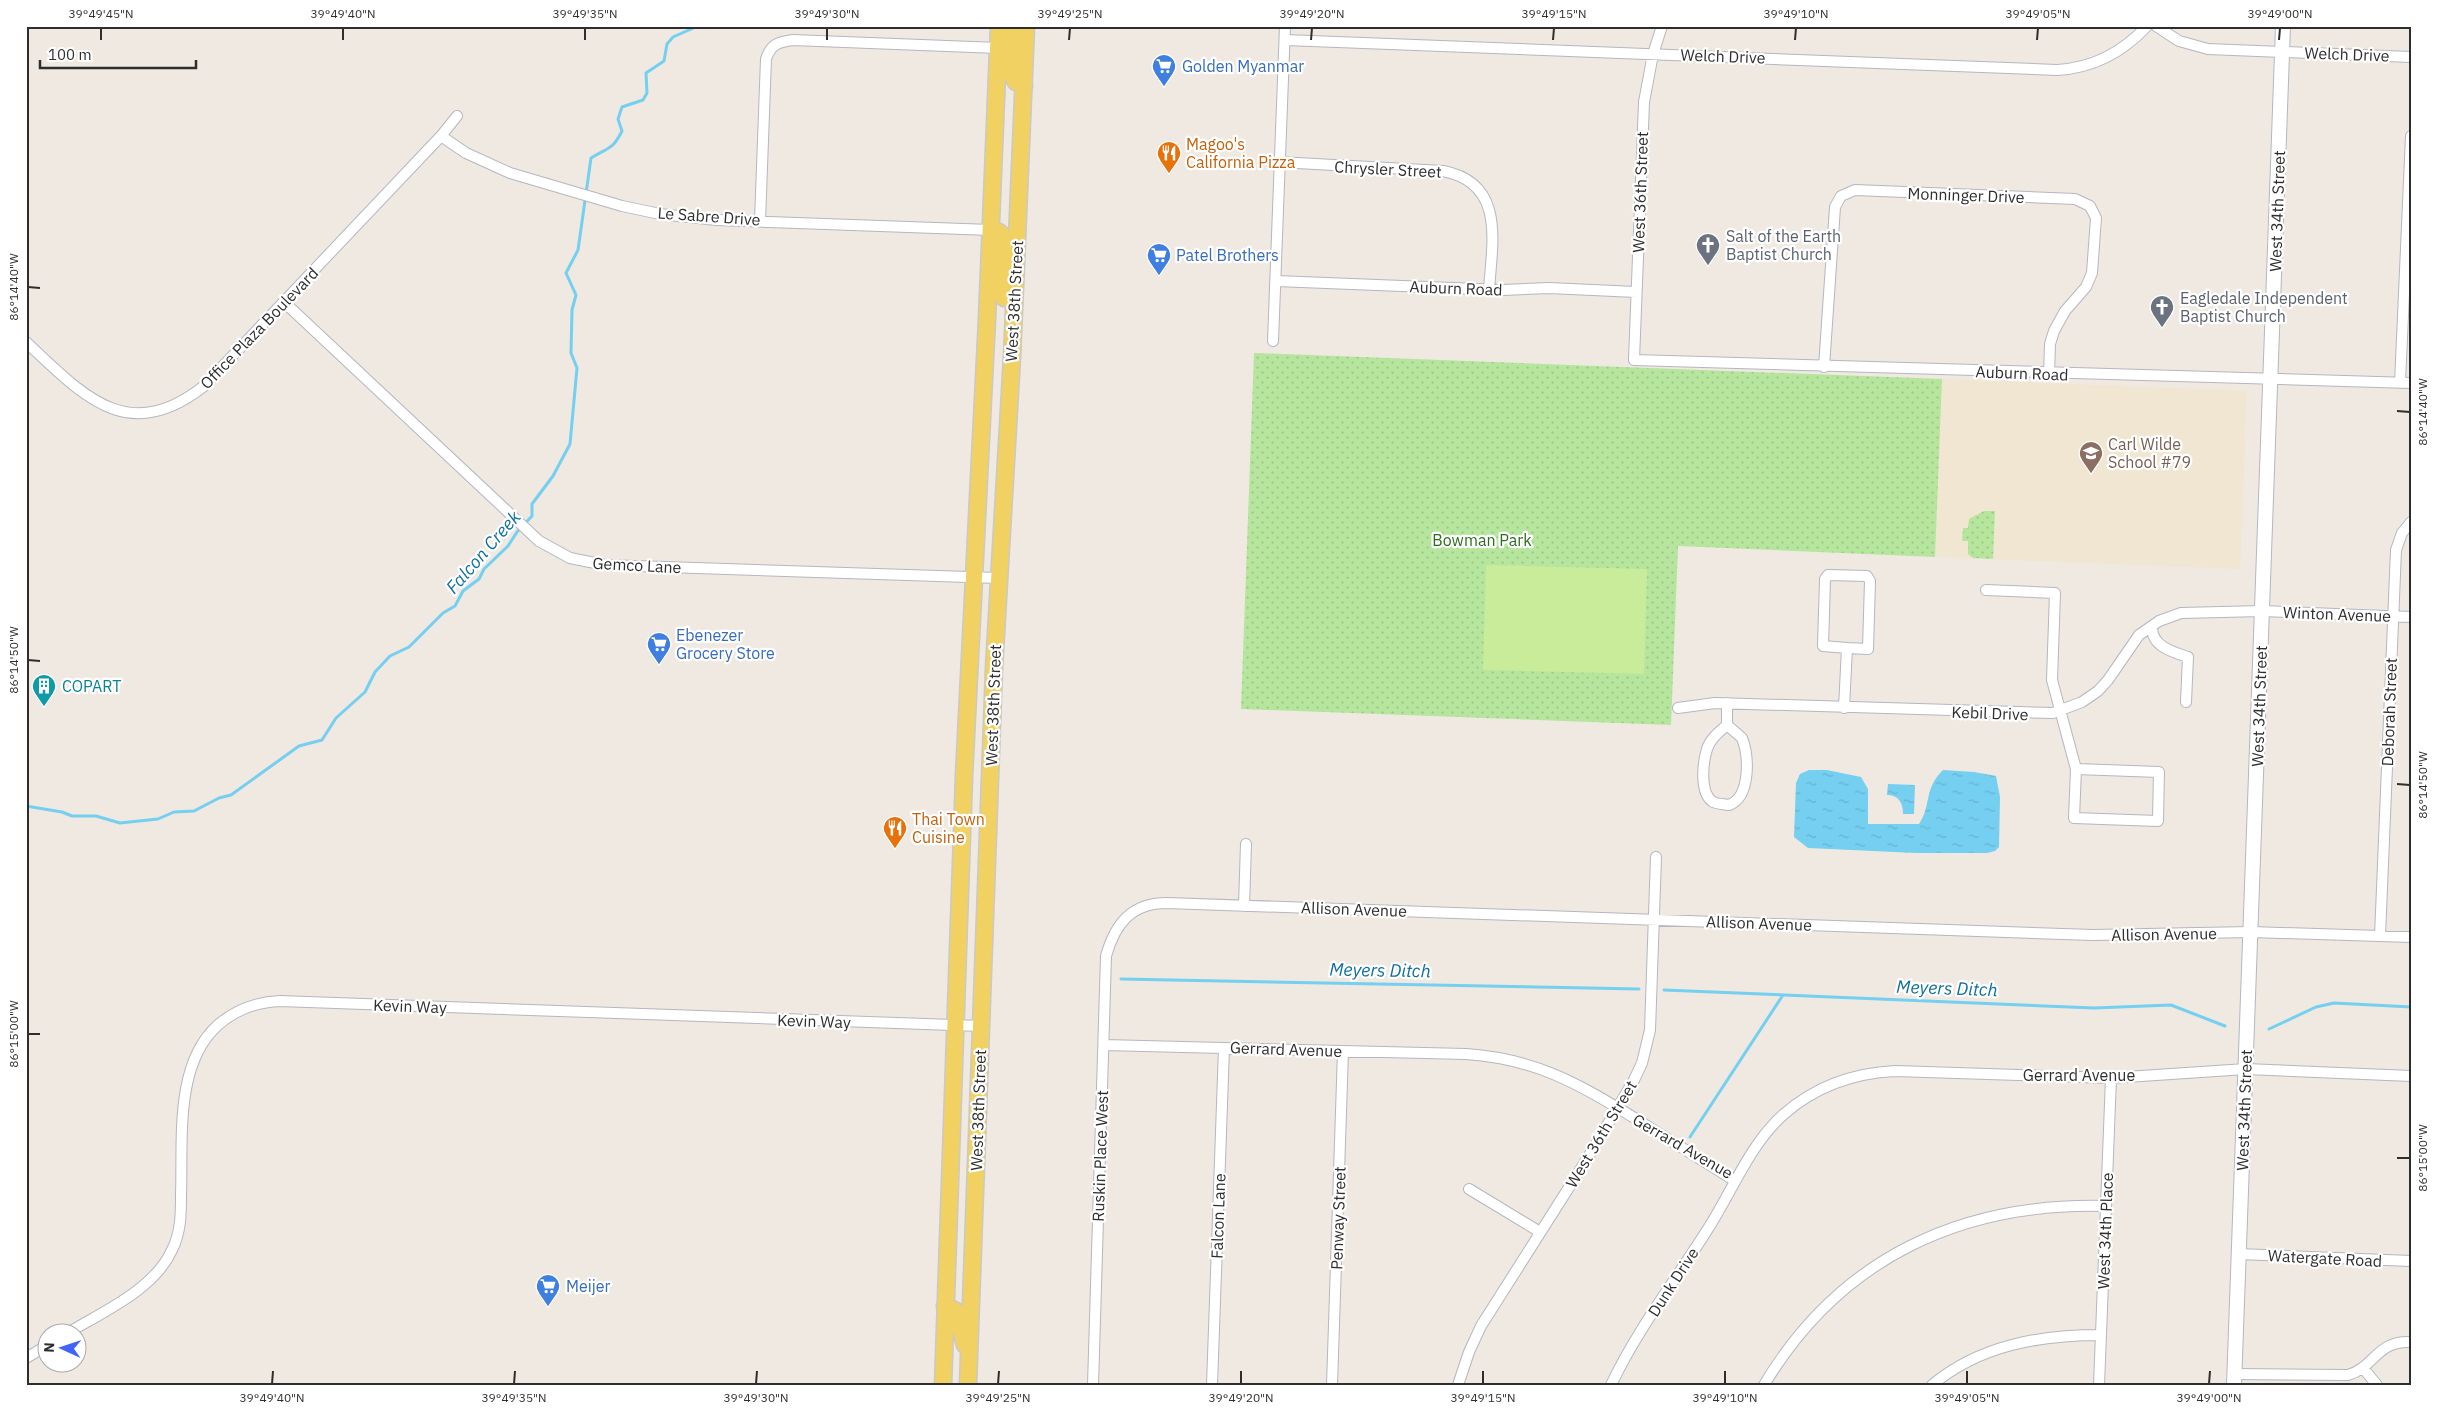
<svg xmlns="http://www.w3.org/2000/svg" width="2437" height="1411" font-family="'IBM Plex Sans',sans-serif">
  <style>
    .education { fill: #f0e6d1 }
    .park { fill: url(#park-dots) }
    .pitch { fill: #c9ec9a }
    .water { fill: url(#water-ripples) }
    .lines { fill: none; stroke-linecap: round; stroke-linejoin: round }
    .stream { stroke: #75cff0; stroke-width: 3 }
    .minor-casing { stroke: #b4b7c1; stroke-width: 12 }
    .tertiary-casing { stroke: #b4b7c1; stroke-width: 16 }
    .primary-casing { stroke: #c9c9c9; stroke-width: 19 }
    .minor { stroke: #fff; stroke-width: 10 }
    .tertiary { stroke: #fff; stroke-width: 14 }
    .primary { stroke: #f2d163; stroke-width: 16 }
    .ticks { fill: none; stroke: #2e2e2e; stroke-width: 2 }
    .labels { text-anchor: middle; dominant-baseline: central; stroke-width: 4.5; stroke-linejoin: round; paint-order: stroke }
    .street-label { font-size: 16px; fill: #2e2e2e; stroke: #fff }
    .shop-label { font-size: 16px; fill: #366cbe; stroke: #fff; text-anchor: start }
    .food-label { font-size: 16px; fill: #c56008; stroke: #fff; text-anchor: start }
    .worship-label { font-size: 16px; fill: #5b616d; stroke: #fff; text-anchor: start }
    .education-label { font-size: 16px; fill: #785e54; stroke: #fff; text-anchor: start }
    .park-label { font-size: 16px; fill: #2c6e1b; stroke: #fff }
    .culture-label { font-size: 16px; fill: #0d838f; stroke: #fff; text-anchor: start }
    .water-label { font-size: 18px; font-style: italic; fill: #0d6fa3; stroke: #fff }
    .neatline { fill: none; stroke: #2e2e2e; stroke-width: 2 }
    .ticks-label { font-size: 12px; text-anchor: middle; fill: #2e2e2e }
  </style>
  <defs>
    <pattern id="park-dots" width="8" height="8" patternUnits="userSpaceOnUse" patternTransform="scale(1.25)"><rect width="8" height="8" fill="#b6e59e"/><path d="M2 2h.1M6 6h.1" fill="none" stroke="#9dc588" stroke-width="1.8" stroke-linecap="round"/></pattern>
    <pattern id="water-ripples" width="26" height="14" patternUnits="userSpaceOnUse" patternTransform="scale(1.25)"><rect width="26" height="14" fill="#75cff0"/><path d="M2 4q2-2 4 0t4 0M15 11q2-2 4 0t4 0" fill="none" stroke="#66b2ce"/></pattern>
  </defs>
  <rect width="100%" height="100%" fill="#efe9e1"/>
  <!-- education -->
  <path class="education" d="M 1942,379 L 2247,391 L 2240,569 L 1935,557 Z"/>
  <!-- park -->
  <path class="park" d="M 1254,353 L 1942,379 L 1935,557 L 1678,546 L 1671,725 L 1241,709 Z
    M 1984,511 L 1995,511 L 1993,559 L 1973,558 L 1968,554 L 1968,541 L 1962,541 L 1963,528 L 1968,528 L 1969,519 Z"/>
  <!-- pitch -->
  <path class="pitch" d="M 1486,565 L 1647,569 L 1644,674 L 1483,670 Z"/>
  <!-- water -->
  <path class="water" d="M 1809,770 L 1827,770 L 1861,777 L 1868,789 L 1868,824 L 1919,824 C 1932,805 1923,790 1943,770 L 1974,772 L 1996,776 L 2000,797 L 1999,847 L 1995,851 L 1987,853 L 1916,853 L 1808,848 L 1794,837 L 1796,783 L 1800,774 Z
    M 1888,784 L 1915,785 L 1914,814 L 1903,814 C 1903,803 1899,795 1887,795 Z"/>
  <g class="lines">
    <!-- stream -->
    <path class="stream" d="M 26,806 L 62,812 L 72,816 L 96,816 L 120,823 L 158,819 L 174,812 L 194,811 L 219,798 L 231,795 L 299,746 L 322,740 L 336,718 L 365,692 L 375,672 L 390,656 L 409,647 L 443,613 L 455,606 L 463,591 L 479,579 L 484,569 L 508,546 L 517,532 L 532,516 L 532,504 L 553,476 L 570,444 L 577,368 L 571,353 L 572,310 L 576,295 L 566,273 L 578,250 L 591,158 C 608,147 612,151 622,131 L 618,119 L 622,107 L 643,100 L 647,93 L 646,73 L 664,61 L 667,44 L 673,37 L 698,26
      M 1121,979 L 1639,989
      M 1664,990 L 2094,1008 L 2171,1005 L 2225,1026
      M 2269,1029 L 2316,1007 L 2334,1003 L 2411,1007
      M 1690,1137 L 1783,995"/>
    <!-- minor casing -->
    <g class="minor-casing">
      <path id="minor" d="M 1662,26 L 1653,54 L 1644,102 L 1634,360 L 2411,383
        M 2156,26 L 2179,41 L 2208,49 L 2411,57
        M 1285,40 L 2057,70 C 2093,68 2122,53 2147,26
        M 441,136 L 466,153 L 510,173 L 622,206 L 660,214 L 717,220 L 991,230
        M 1279,162 L 1443,171 C 1506,183 1492,243 1489,290
        M 760,221 L 766,59 C 771,44 778,42 793,40 L 998,48
        M 1276,281 L 1503,290 L 1549,288 L 1636,292
        M 284,302 L 539,541 L 570,558 L 605,565 L 999,578
        M 1273,341 L 1285,26
        M 26,342 C 82,394 127,447 204,386 L 441,136 L 457,116
        M 1824,367 L 1835,207 L 1841,196 L 1855,190 L 2075,199 L 2090,206 L 2096,218 L 2092,273 L 2086,287 L 2065,311 L 2054,331 L 2050,344 L 2049,374
        M 2400,383 L 2411,136
        M 1986,590 L 2055,593 L 2052,680 L 2076,769
        M 2152,626 C 2151,646 2172,652 2188,657 L 2186,702
        M 1727,703 L 1727,725 C 1719,732 1710,739 1707,749 C 1703,762 1699,793 1713,802 C 1717,804 1724,804 1729,805 C 1751,797 1749,756 1742,738 L 1727,725
        M 1678,708 L 1715,703 L 2053,713 L 2082,702 L 2098,691 L 2108,680 L 2139,635 L 2159,621 L 2181,613 L 2262,611 L 2411,617
        M 1844,708 L 1847,648 L 1823,646 L 1825,579 L 1828,575 L 1867,576 L 1870,581 L 1868,649 L 1847,648
        M 2076,769 L 2159,772 L 2158,821 L 2074,818 Z
        M 1244,906 L 1246,844
        M 2380,936 L 2396,550 L 2402,533 L 2411,522
        M 1104,1045 L 1466,1054 C 1539,1059 1580,1085 1641,1122 C 1672,1142 1704,1161 1735,1181
        M 1469,1189 L 1540,1232
        M 2239,1254 L 2411,1261
        M 66,1334 C 102,1312 154,1290 172,1250 C 181,1232 181,1214 181,1195 C 183,1141 174,1064 218,1025 C 235,1010 257,1002 280,1001 L 981,1026
        M 26,1358 L 48,1345
        M 2363,1368 L 2377,1385
        M 2234,1374 L 2348,1375 C 2375,1367 2377,1340 2411,1342
        M 1093,1385 L 1106,956 C 1115,924 1131,903 1167,903 L 2093,935 L 2251,932 L 2411,937
        M 1212,1385 L 1224,1048
        M 1332,1385 L 1343,1051
        M 1458,1385 L 1469,1352 L 1481,1326 L 1587,1159 L 1634,1080 L 1642,1063 L 1650,1030 L 1656,857
        M 1611,1385 C 1638,1328 1678,1277 1711,1224 C 1734,1187 1751,1143 1784,1114 C 1815,1087 1854,1073 1895,1071 L 2111,1078 L 2246,1069 L 2411,1076
        M 1764,1385 C 1840,1258 1961,1202 2106,1206
        M 1932,1385 C 1980,1345 2040,1335 2101,1335
        M 2099,1385 L 2111,1078"/>
    </g>
    <!-- tertiary casing -->
    <g class="tertiary-casing">
      <path id="tertiary" d="M 2234,1385 L 2283,26"/>
    </g>
    <!-- primary casing -->
    <g class="primary-casing">
      <path id="primary" d="M 1011,26 L 1012,75 L 1016,82 L 1024,86
        M 991,230 L 999,232 L 1004,237 L 1004,298
        M 945,1306 L 956,1311 L 965,1345
        M 943,1385 L 964,776 L 987,319 L 999,26
        M 968,1385 L 994,668 L 1012,357 L 1026,26"/>
    </g>
    <!-- minor -->
    <use href="#minor" class="minor"/>
    <!-- tertiary -->
    <use href="#tertiary" class="tertiary"/>
    <!-- primary -->
    <use href="#primary" class="primary"/>
  </g>
  <!-- ticks -->
  <path class="ticks" d="M 101,40 L 101,28M 343,40 L 343,28M 585,40 L 585,28M 827,40 L 827,28M 1069,40 L 1070,28M 1311,40 L 1312,28M 1553,40 L 1554,28M 1795,40 L 1796,28M 2037,40 L 2038,28M 2279,40 L 2280,28M 28,287 L 40,288M 2397,411 L 2410,412M 28,660 L 40,661M 2397,784 L 2410,785M 28,1034 L 40,1034M 2397,1158 L 2410,1158M 272,1384 L 273,1371M 514,1384 L 515,1371M 756,1384 L 757,1371M 998,1384 L 999,1371M 1241,1384 L 1241,1371M 1483,1384 L 1483,1371M 1725,1384 L 1725,1371M 1967,1384 L 1967,1371M 2209,1384 L 2210,1371"/>
  <!-- icons -->
  <defs>
    <g id="supermarket-pin" transform="scale(1.25)"><path d="M0 17L-7.5 6A9.5 9.5 0 1 1 7.5 6Z" fill="#3f7fe0" stroke="#fff"/><path d="M-6-5.5h2.5l.6 2H6L4.5 2H-2.5L-4.4-4H-6ZM-1.5 3.2a1.3 1.3 0 1 0 .1 0ZM3 3.2a1.3 1.3 0 1 0 .1 0Z" fill="#fff"/></g>
    <g id="restaurant-pin" transform="scale(1.25)"><path d="M0 17L-7.5 6A9.5 9.5 0 1 1 7.5 6Z" fill="#e8710a" stroke="#fff"/><path d="M-5-6h1v4h1v-4h1v4h1v-4h1v5L-1.5 .5V6h-2V.5L-5-1ZM5-6V6H3V1.5H1.5Q1.5-4 5-6Z" fill="#fff"/></g>
    <g id="church-pin" transform="scale(1.25)"><path d="M0 17L-7.5 6A9.5 9.5 0 1 1 7.5 6Z" fill="#6b7280" stroke="#fff"/><path d="M-1.2-6h2.4v3.5h3.3v2.4h-3.3V6h-2.4V-.1h-3.3v-2.4h3.3Z" fill="#fff"/></g>
    <g id="school-pin" transform="scale(1.25)"><path d="M0 17L-7.5 6A9.5 9.5 0 1 1 7.5 6Z" fill="#8d6e63" stroke="#fff"/><path d="M0-5L7-2L0 1L-7-2ZM-4 1L0 2.5L4 1V4Q0 6-4 4Z" fill="#fff"/></g>
    <g id="building-pin" transform="scale(1.25)"><path d="M0 17L-7.5 6A9.5 9.5 0 1 1 7.5 6Z" fill="#0f9aa8" stroke="#fff"/><path d="M-4-6H4V6H1V3H-1V6H-4ZM-2.5-4.3h1.7v1.8h-1.7ZM.8-4.3h1.7v1.8H.8ZM-2.5-1h1.7V.8h-1.7ZM.8-1h1.7V.8H.8Z" fill="#fff"/></g>
  </defs>
  <g fill-rule="evenodd">
    <use href="#supermarket-pin" x="1164" y="66"/>
    <use href="#restaurant-pin" x="1169" y="153"/>
    <use href="#church-pin" x="1708" y="245"/>
    <use href="#supermarket-pin" x="1159" y="255"/>
    <use href="#church-pin" x="2162" y="307"/>
    <use href="#school-pin" x="2091" y="453"/>
    <use href="#supermarket-pin" x="659" y="644"/>
    <use href="#building-pin" x="44" y="686"/>
    <use href="#restaurant-pin" x="895" y="828"/>
    <use href="#supermarket-pin" x="548" y="1286"/>
  </g>
  <g class="labels">
    <!-- street labels -->
    <g class="street-label">
      <text transform="translate(2347 54) rotate(2)">Welch Drive</text>
      <text transform="translate(1723 56) rotate(2)">Welch Drive</text>
      <text transform="translate(1388 169) rotate(3)">Chrysler Street</text>
      <text transform="translate(1640 192) rotate(-88)">West 36th Street</text>
      <text transform="translate(1966 195) rotate(2)">Monninger Drive</text>
      <text transform="translate(2277 211) rotate(-88)">West 34th Street</text>
      <text transform="translate(709 216) rotate(4)">Le Sabre Drive</text>
      <text transform="translate(1456 288) rotate(2)">Auburn Road</text>
      <text transform="translate(1014 301) rotate(-87)">West 38th Street</text>
      <text transform="translate(259 328) rotate(-46)">Office Plaza Boulevard</text>
      <text transform="translate(2022 373) rotate(2)">Auburn Road</text>
      <text transform="translate(637 565) rotate(3)">Gemco Lane</text>
      <text transform="translate(2337 614) rotate(2)">Winton Avenue</text>
      <text transform="translate(993 705) rotate(-88)">West 38th Street</text>
      <text transform="translate(2259 706) rotate(-88)">West 34th Street</text>
      <text transform="translate(2389 712) rotate(-88)">Deborah Street</text>
      <text transform="translate(1990 713) rotate(2)">Kebil Drive</text>
      <text transform="translate(1354 909) rotate(2)">Allison Avenue</text>
      <text transform="translate(1759 923) rotate(2)">Allison Avenue</text>
      <text transform="translate(2164 934) rotate(-1)">Allison Avenue</text>
      <text transform="translate(410 1006) rotate(2)">Kevin Way</text>
      <text transform="translate(814 1021) rotate(2)">Kevin Way</text>
      <text transform="translate(1286 1049) rotate(2)">Gerrard Avenue</text>
      <text x="2079" y="1075">Gerrard Avenue</text>
      <text transform="translate(978 1110) rotate(-88)">West 38th Street</text>
      <text transform="translate(2244 1110) rotate(-88)">West 34th Street</text>
      <text transform="translate(1601 1134) rotate(-59)">West 36th Street</text>
      <text transform="translate(1683 1146) rotate(30)">Gerrard Avenue</text>
      <text transform="translate(1100 1156) rotate(-88)">Ruskin Place West</text>
      <text transform="translate(1218 1216) rotate(-88)">Falcon Lane</text>
      <text transform="translate(1338 1218) rotate(-88)">Penway Street</text>
      <text transform="translate(2105 1231) rotate(-88)">West 34th Place</text>
      <text transform="translate(2325 1258) rotate(3)">Watergate Road</text>
      <text transform="translate(1673 1282) rotate(-57)">Dunk Drive</text>
    </g>
    <!-- shop labels -->
    <g class="shop-label">
      <text x="1182" y="66">Golden Myanmar</text>
      <text x="1176" y="255">Patel Brothers</text>
      <text x="676" y="635">Ebenezer<tspan x="676" dy="18">Grocery Store</tspan></text>
      <text x="566" y="1286">Meijer</text>
    </g>
    <!-- food labels -->
    <g class="food-label">
      <text x="1186" y="144">Magoo's<tspan x="1186" dy="18">California Pizza</tspan></text>
      <text x="912" y="819">Thai Town<tspan x="912" dy="18">Cuisine</tspan></text>
    </g>
    <!-- worship labels -->
    <g class="worship-label">
      <text x="1726" y="236">Salt of the Earth<tspan x="1726" dy="18">Baptist Church</tspan></text>
      <text x="2180" y="298">Eagledale Independent<tspan x="2180" dy="18">Baptist Church</tspan></text>
    </g>
    <!-- education labels -->
    <g class="education-label">
      <text x="2108" y="444">Carl Wilde<tspan x="2108" dy="18">School #79</tspan></text>
    </g>
    <!-- park labels -->
    <g class="park-label">
      <text x="1482" y="540">Bowman Park</text>
    </g>
    <!-- culture labels -->
    <g class="culture-label">
      <text x="62" y="686">COPART</text>
    </g>
    <!-- water labels -->
    <g class="water-label">
      <text transform="translate(483 552) rotate(-49)">Falcon Creek</text>
      <text transform="translate(1380 970) rotate(1)">Meyers Ditch</text>
      <text transform="translate(1947 988) rotate(2)">Meyers Ditch</text>
    </g>
  </g>
  <!-- border -->
  <rect width="2437" height="1411" fill="none" stroke="#ffffff" stroke-width="55"/>
  <!-- north arrow -->
  <g transform="translate(62 1348) rotate(273)"><circle r="24" fill="#ffffff" stroke="#ababab"/>
  <path d="M0-4L9 19L0 12L-9 19Z" fill="#4264fb"/>
  <text y="-8" font-size="14" font-weight="bold" text-anchor="middle" fill="#2e2e2e">N</text>
  </g>
  <!-- scale -->
  <path d="M40 60v8h156v-8" fill="none" stroke="#2e2e2e" stroke-width="2.5"/>
  <text x="48" y="60" font-size="15" fill="#2e2e2e" stroke="#ffffff" stroke-width="4" paint-order="stroke">100 m</text>
  <rect x="28" y="28" width="2382" height="1356" class="neatline"/>
  <g class="ticks-label">
    <text x="101" y="18">39°49'45"N</text>
    <text x="343" y="18">39°49'40"N</text>
    <text x="585" y="18">39°49'35"N</text>
    <text x="827" y="18">39°49'30"N</text>
    <text x="1070" y="18">39°49'25"N</text>
    <text x="1312" y="18">39°49'20"N</text>
    <text x="1554" y="18">39°49'15"N</text>
    <text x="1796" y="18">39°49'10"N</text>
    <text x="2038" y="18">39°49'05"N</text>
    <text x="2280" y="18">39°49'00"N</text>
    <text transform="translate(14 287) rotate(-90)" y="4">86°14'40"W</text>
    <text transform="translate(2423 412) rotate(-90)" y="4">86°14'40"W</text>
    <text transform="translate(14 660) rotate(-90)" y="4">86°14'50"W</text>
    <text transform="translate(2423 785) rotate(-90)" y="4">86°14'50"W</text>
    <text transform="translate(14 1034) rotate(-90)" y="4">86°15'00"W</text>
    <text transform="translate(2423 1158) rotate(-90)" y="4">86°15'00"W</text>
    <text x="272" y="1402">39°49'40"N</text>
    <text x="514" y="1402">39°49'35"N</text>
    <text x="756" y="1402">39°49'30"N</text>
    <text x="998" y="1402">39°49'25"N</text>
    <text x="1241" y="1402">39°49'20"N</text>
    <text x="1483" y="1402">39°49'15"N</text>
    <text x="1725" y="1402">39°49'10"N</text>
    <text x="1967" y="1402">39°49'05"N</text>
    <text x="2209" y="1402">39°49'00"N</text>
  </g>
</svg>
